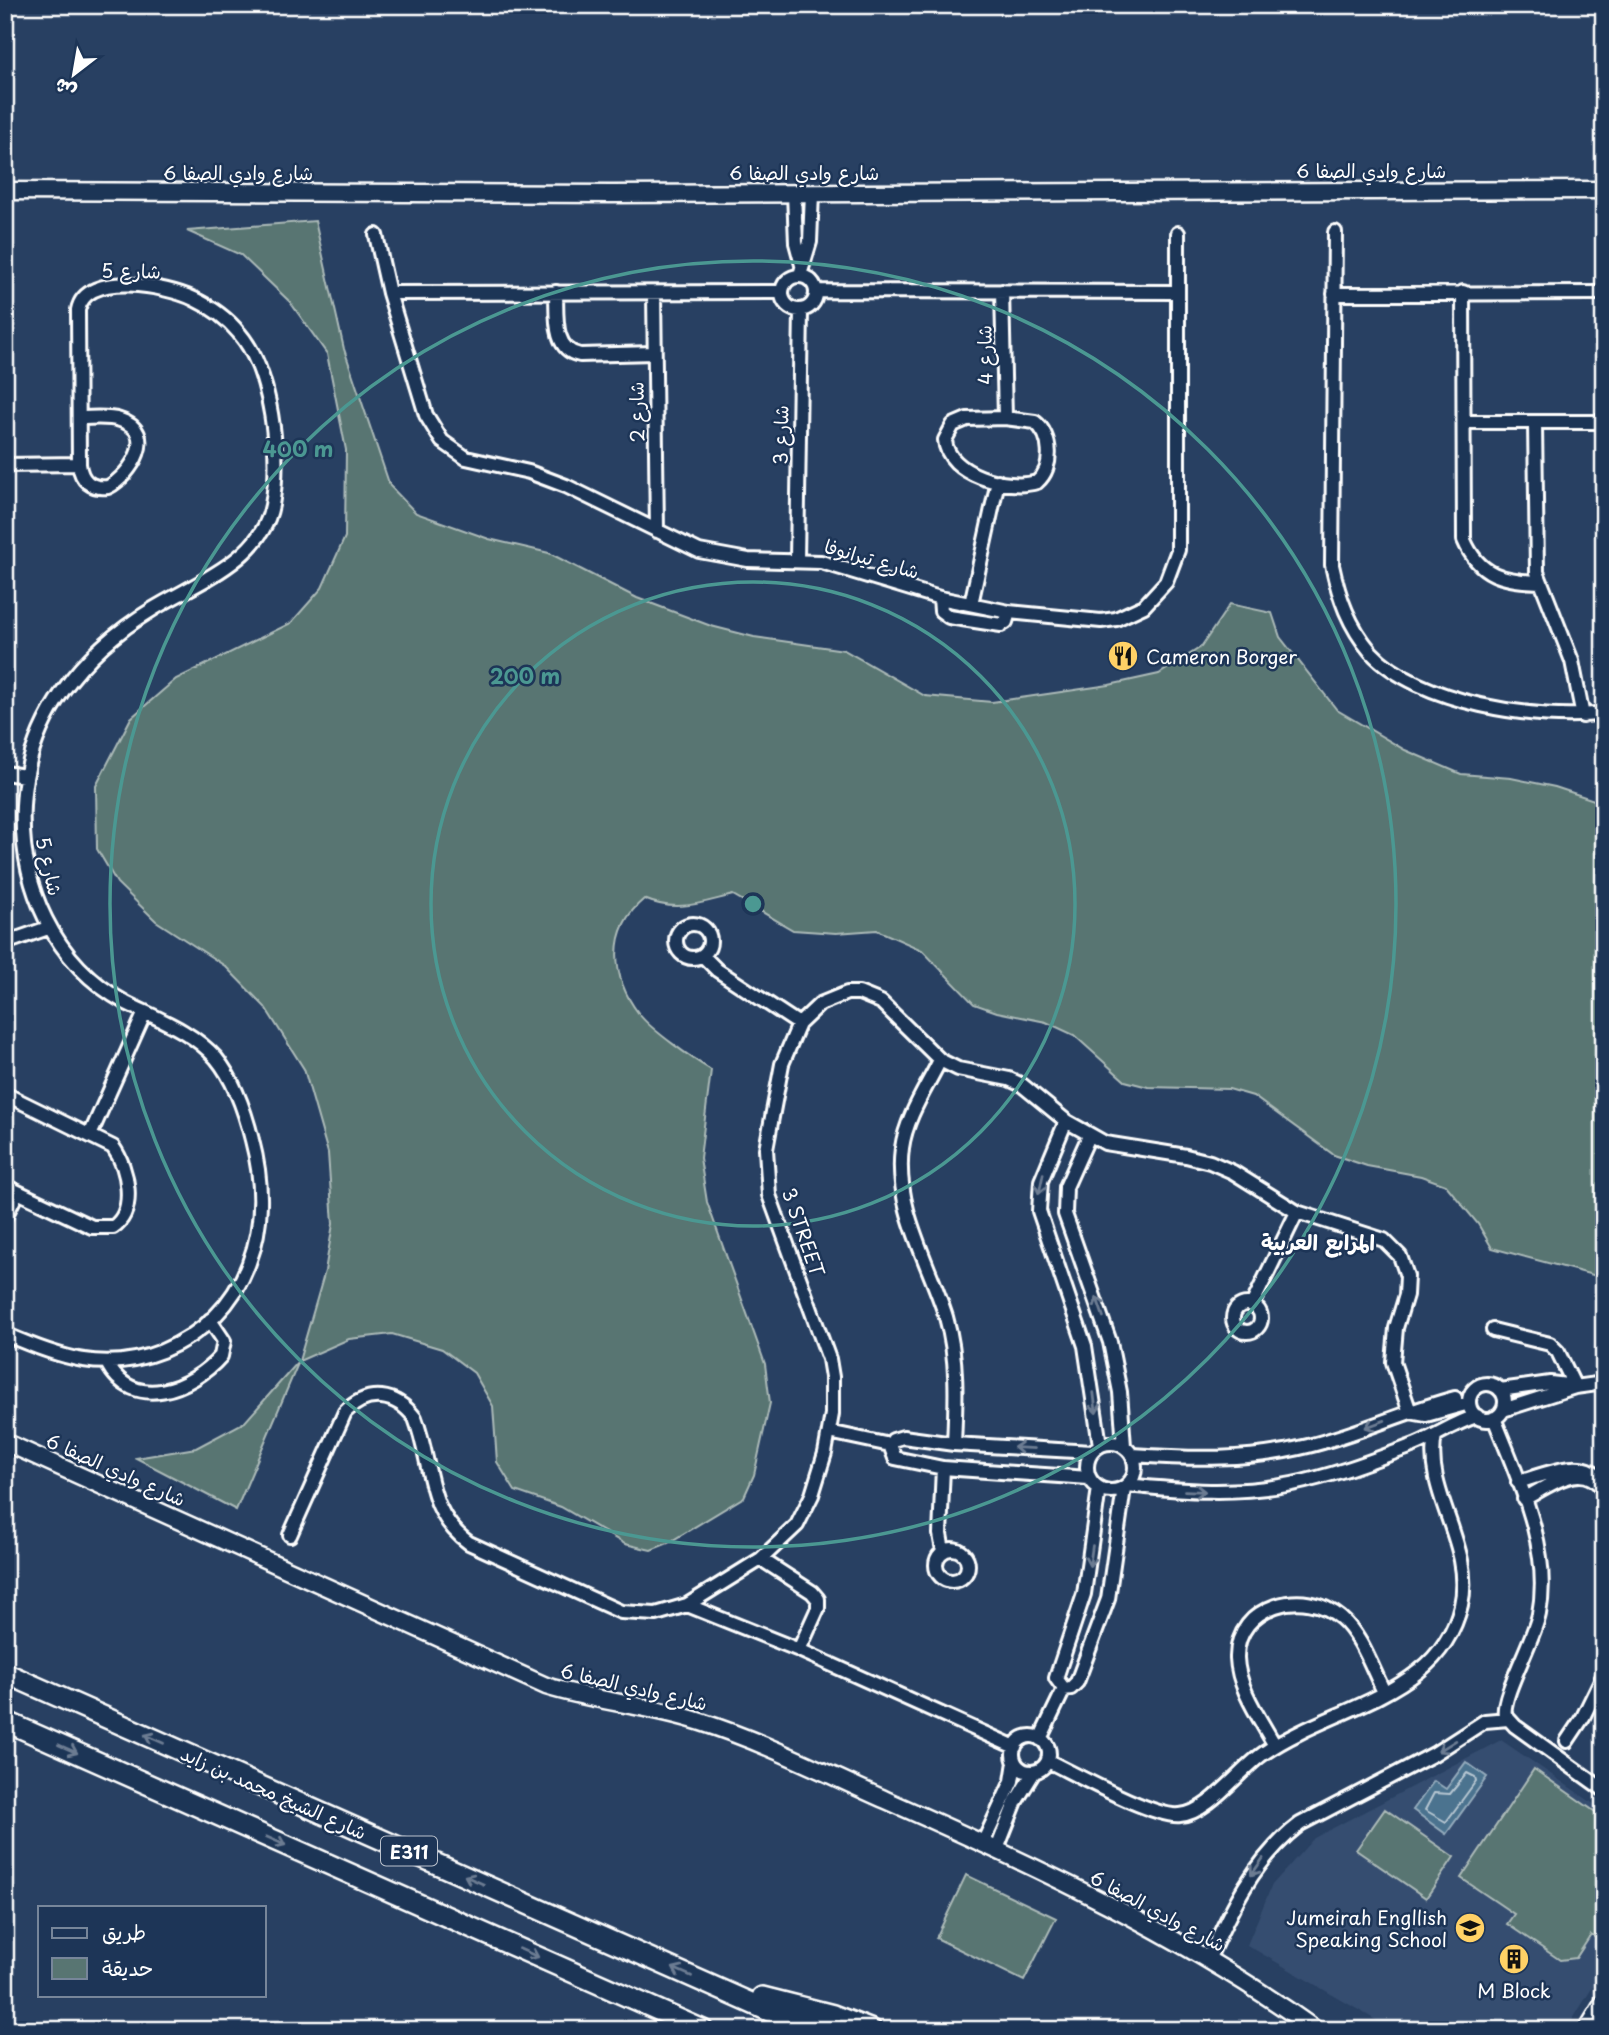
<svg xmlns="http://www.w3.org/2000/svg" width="1609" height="2035" font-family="'Playpen Sans','Playpen Sans Arabic',sans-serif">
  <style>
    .built { fill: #364d70 }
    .green { fill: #587572; stroke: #acbab8; stroke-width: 2 }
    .water { fill: #4c738f; stroke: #94abbc; stroke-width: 2 }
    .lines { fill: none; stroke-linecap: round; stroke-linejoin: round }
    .shore { stroke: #b7c7d2; stroke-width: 2 }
    .minor-casing { stroke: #fff; stroke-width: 18 }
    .major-casing { stroke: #fff; stroke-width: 21 }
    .highway-casing { stroke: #fff; stroke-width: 24 }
    .minor { stroke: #1d3557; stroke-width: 12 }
    .major { stroke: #1d3557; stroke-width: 16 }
    .highway { stroke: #1d3557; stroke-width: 19 }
    .oneway { stroke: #6c7c92 }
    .ring { fill: none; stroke: #4b9892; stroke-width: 3.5 }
    .labels { text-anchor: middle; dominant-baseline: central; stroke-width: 5; stroke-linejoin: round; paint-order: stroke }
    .shield { fill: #1d3557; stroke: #bbc2cd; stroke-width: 2 }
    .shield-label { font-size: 18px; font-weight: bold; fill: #fff }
    .street-label { font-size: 19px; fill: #fff; stroke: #1d3557 }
    .poi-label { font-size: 19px; fill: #fff; stroke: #1d3557; text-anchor: start }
    .neighbourhood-label { font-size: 21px; font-weight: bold; fill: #fff; stroke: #1d3557 }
    .centre { fill: #4b9892; stroke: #1d3557; stroke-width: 3.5 }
    .ring-label { font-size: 21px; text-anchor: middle; font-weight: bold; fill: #4b9892; stroke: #1d3557; stroke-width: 5; stroke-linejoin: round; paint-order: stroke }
  </style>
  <rect width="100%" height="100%" fill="#284062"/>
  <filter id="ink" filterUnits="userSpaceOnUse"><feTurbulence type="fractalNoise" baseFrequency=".0143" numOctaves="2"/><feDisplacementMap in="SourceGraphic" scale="14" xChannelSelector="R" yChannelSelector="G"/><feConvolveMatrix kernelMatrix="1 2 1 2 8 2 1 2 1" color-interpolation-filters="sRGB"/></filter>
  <g filter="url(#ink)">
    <!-- built -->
    <path class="built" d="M 1501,1740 L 1604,1811 L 1604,1969 L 1566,2030 L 1393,2030 L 1247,1945 L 1272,1885 L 1314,1838 Z"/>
    <!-- green -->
    <path class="green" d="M 315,221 L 344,349 L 390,486 L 416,513 L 489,539 L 549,553 L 637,598 L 711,626 L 754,637 L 844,650 L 925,696 L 992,702 L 1109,685 L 1159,674 L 1201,647 L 1230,604 L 1272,613 L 1280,637 L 1337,710 L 1405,750 L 1461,774 L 1511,778 L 1555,787 L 1594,800 L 1604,798 L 1604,1278 L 1492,1248 L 1478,1224 L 1446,1185 L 1421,1176 L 1367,1166 L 1334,1155 L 1253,1096 L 1229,1089 L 1148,1087 L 1125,1081 L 1074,1035 L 1046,1022 L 997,1012 L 974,1004 L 922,950 L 877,930 L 836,933 L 793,930 L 733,895 C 700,903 677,913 644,899 C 607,930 611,977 639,1014 C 651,1030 693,1059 711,1070 L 700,1158 L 707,1202 L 765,1364 L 770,1403 L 754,1475 L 744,1497 L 668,1543 L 651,1550 L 625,1544 L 561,1507 L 515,1491 L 497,1462 L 493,1406 L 474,1373 L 442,1349 L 392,1334 L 349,1339 L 299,1361 L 236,1510 L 136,1458 L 196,1448 L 245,1422 L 299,1361 L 325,1271 L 333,1224 L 328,1153 L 304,1069 L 265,1007 L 225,966 L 156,921 L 117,883 L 97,849 L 96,786 L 131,718 L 176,679 L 291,623 L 322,588 L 345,537 L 346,450 L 327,354 L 290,302 L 241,255 L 187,231 Z
      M 1534,1769 L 1604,1818 L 1604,1943 L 1591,1935 L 1576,1958 L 1560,1960 L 1507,1924 L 1514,1914 L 1461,1878 Z
      M 1385,1809 L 1454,1857 L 1426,1898 L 1356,1850 Z
      M 966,1875 L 1056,1918 L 1024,1981 L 936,1938 Z"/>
    <!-- water -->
    <path class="water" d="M 1466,1762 L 1487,1777 L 1446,1834 L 1413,1810 L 1434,1781 L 1446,1789 Z"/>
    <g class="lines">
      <!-- shore -->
      <path class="shore" d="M 1467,1773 L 1475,1777 L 1476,1781 L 1446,1822 L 1425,1810 L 1434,1793 L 1450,1794 Z"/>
      <!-- minor casing -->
      <g class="minor-casing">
        <path id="minor" d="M 794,193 L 796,243 L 802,265
          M 1335,232 L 1332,565 C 1339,598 1349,626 1371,652 C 1418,703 1538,722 1604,713
          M 376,235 L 389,293 L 426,415 L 442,441 L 466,458 L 529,472 L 566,486 L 699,551 L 748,560 L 821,562 L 940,598 L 1009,612 L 1101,621 L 1116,619 L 1144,606 L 1166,582 L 1178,550 L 1178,233
          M 800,275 L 810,242 L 812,193
          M782 293a17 17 0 1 1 34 0a17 17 0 1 1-34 0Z
          M 817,291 L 1177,292
          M 1002,291 L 1005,418
          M 556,292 C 557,314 552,350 580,355 L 654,353
          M 1463,292 L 1464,540 C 1479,576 1504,581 1540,582
          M 389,293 L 782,292
          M 654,293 L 657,531
          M 1334,294 L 1604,293
          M 1005,418 L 1035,422 C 1052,435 1054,468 1037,482 C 1008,491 947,474 945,440 L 953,425 L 967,419 Z
          M 1464,422 L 1604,422
          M 1535,424 L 1537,572 L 1572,661 L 1583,716
          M 5,465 L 79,464
          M 797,560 L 801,310
          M 940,598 L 941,611 L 949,617 L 1001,625 L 1006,622 L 1009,612
          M 971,604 L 998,481
          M 5,773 L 25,776
          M676 941a17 17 0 1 1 34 0a17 17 0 1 1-34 0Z
          M 5,943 L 48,928
          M 703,956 L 717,970 L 799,1024
          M 940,1060 C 927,1087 906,1117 902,1148 C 894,1208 929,1262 946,1317 C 958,1358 956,1401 954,1444
          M 5,1094 L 113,1147 C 128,1168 137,1211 113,1227 L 92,1227 L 5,1186
          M 1066,1121 L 1041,1181 L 1039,1211 L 1085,1346 L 1100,1445
          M 91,1133 L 145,1012
          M 1089,1136 L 1066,1187 L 1065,1214 L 1110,1342 L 1120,1392 L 1124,1446
          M 5,1217 L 17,1193
          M1233 1318a14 14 0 1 1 28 0a14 14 0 1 1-28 0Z
          M 1252,1305 L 1297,1212
          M 1493,1330 L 1550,1344 L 1558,1352 L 1575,1387
          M 5,1334 C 58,1357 105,1374 162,1351 C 250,1314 275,1226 252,1140 C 245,1111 235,1081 216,1058 C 192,1031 158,1019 126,1003 C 53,963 19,885 23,805 C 27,719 82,652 153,609 C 195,583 262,560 272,505 C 281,456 272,371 239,333 C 227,318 211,307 194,299 C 167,286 86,270 78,310 L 79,464 C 81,481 91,489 108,487 C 131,475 159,432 120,420 C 108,416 93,418 81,418
          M 107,1363 C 133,1413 192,1389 221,1356 L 224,1341 L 210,1320
          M1469 1402a18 18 0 1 1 36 0a18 18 0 1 1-36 0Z
          M 1500,1390 L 1550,1383 L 1575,1386
          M 1503,1410 L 1575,1387 L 1604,1383
          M 1494,1418 C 1518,1479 1552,1548 1539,1614 C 1534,1640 1501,1696 1505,1715 L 1515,1726 L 1604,1790
          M 829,1432 L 890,1445
          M1087 1467a24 24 0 1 1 48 0a24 24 0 1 1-48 0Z
          M 1132,1455 C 1192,1459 1249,1461 1308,1446 C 1358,1434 1405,1411 1455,1398
          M 943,1468 L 940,1534 L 943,1551
          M 1089,1478 L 943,1468 L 895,1458 L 890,1445 L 893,1440 L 903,1437 L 954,1444 L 1092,1452
          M 1518,1482 C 1545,1475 1584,1454 1604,1482
          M 1127,1485 C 1183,1491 1237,1495 1292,1484 C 1332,1476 1371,1461 1409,1447 C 1433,1439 1452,1423 1477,1416
          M 1099,1488 L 1084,1594 L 1056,1678 L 1064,1689 L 1071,1688 L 1077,1682 L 1108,1599 L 1124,1488
          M 1524,1499 C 1549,1486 1584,1457 1604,1491
          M 290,1535 L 345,1412 C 368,1389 396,1393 415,1418 C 433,1465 425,1511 469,1543 L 621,1612 L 656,1614 L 687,1605 L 761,1559 L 797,1525 L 812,1495 L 825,1453 L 832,1414 L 832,1377 L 829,1359 L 769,1195 L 766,1149 L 782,1064 L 799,1024 L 820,1004 L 847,993 L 859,993 L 881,1002 L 940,1060 L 958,1069 L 1009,1079 L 1022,1085 L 1066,1121 L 1105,1143 L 1186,1156 L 1210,1162 L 1233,1172 L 1297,1212 L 1384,1240 L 1400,1256 L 1407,1276 L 1406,1295 L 1396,1328 L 1393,1362 L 1410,1412 L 1426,1415 L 1469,1403
          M936 1565a16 16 0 1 1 32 0a16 16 0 1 1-32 0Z
          M 761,1559 L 812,1592 L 818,1599 L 818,1608 L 799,1650
          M 687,1605 L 799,1650 L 1015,1747
          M1013 1754a18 18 0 1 1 36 0a18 18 0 1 1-36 0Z
          M 1040,1739 L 1064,1689
          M 1567,1741 L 1583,1717 L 1604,1674
          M 1275,1746 C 1261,1720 1238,1689 1237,1658 C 1236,1605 1305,1586 1341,1618 C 1361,1635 1372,1668 1384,1692
          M 1048,1761 C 1075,1774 1154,1818 1180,1815 C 1209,1813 1240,1769 1264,1753 C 1312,1720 1374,1707 1419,1671 C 1440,1655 1455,1631 1461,1605 C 1475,1545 1423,1493 1435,1435
          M 983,1843 L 1012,1781 L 1015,1762
          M 997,1849 L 1016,1801 L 1034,1772
          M 1208,1960 C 1231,1909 1254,1859 1300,1824 L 1434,1754 L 1485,1721 L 1508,1719"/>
      </g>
      <!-- major casing -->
      <g class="major-casing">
        <path id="major" d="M 5,191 L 612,194 L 1604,190
          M 5,1442 L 546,1686 C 597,1702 650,1705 701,1722 C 764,1742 825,1773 886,1800 C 1034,1865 1185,1936 1316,2030
          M 1587,2030 L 1604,2002
          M 1604,2030 L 1604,2029"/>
      </g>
      <!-- highway casing -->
      <g class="highway-casing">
        <path id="highway" d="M 5,1673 L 812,2030
          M 5,1721 L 703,2030
          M 762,1997 L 833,2015 L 872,2030"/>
      </g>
      <!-- minor -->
      <use href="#minor" class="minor"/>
      <!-- major -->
      <use href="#major" class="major"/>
      <!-- highway -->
      <use href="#highway" class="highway"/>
    </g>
    <!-- one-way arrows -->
    <defs><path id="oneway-shaft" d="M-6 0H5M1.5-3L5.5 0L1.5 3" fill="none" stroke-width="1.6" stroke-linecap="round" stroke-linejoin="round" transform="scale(1.75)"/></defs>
    <g class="oneway">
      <use href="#oneway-shaft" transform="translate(1041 1184) rotate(102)"/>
      <use href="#oneway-shaft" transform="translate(1100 1307) rotate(-109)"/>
      <use href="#oneway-shaft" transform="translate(1095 1403) rotate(83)"/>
      <use href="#oneway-shaft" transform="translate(1375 1424) rotate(160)"/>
      <use href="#oneway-shaft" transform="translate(1024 1448) rotate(-177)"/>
      <use href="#oneway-shaft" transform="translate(1195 1491) rotate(2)"/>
      <use href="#oneway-shaft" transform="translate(1091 1556) rotate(98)"/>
      <use href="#oneway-shaft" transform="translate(154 1739) rotate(-156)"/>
      <use href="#oneway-shaft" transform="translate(1447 1746) rotate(148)"/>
      <use href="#oneway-shaft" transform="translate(68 1749) rotate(24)"/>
      <use href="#oneway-shaft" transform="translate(276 1841) rotate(24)"/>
      <use href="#oneway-shaft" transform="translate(1257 1867) rotate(125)"/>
      <use href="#oneway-shaft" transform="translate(474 1880) rotate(-156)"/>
      <use href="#oneway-shaft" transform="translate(529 1953) rotate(24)"/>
      <use href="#oneway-shaft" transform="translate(682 1972) rotate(-156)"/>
    </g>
  </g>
  <!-- distance rings -->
  <g class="ring">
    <circle cx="753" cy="904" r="322"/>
    <circle cx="753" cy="904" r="643"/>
  </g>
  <!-- icons -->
  <defs>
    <g id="restaurant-disc" transform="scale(1.575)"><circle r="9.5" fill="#ffd166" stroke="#1d3557"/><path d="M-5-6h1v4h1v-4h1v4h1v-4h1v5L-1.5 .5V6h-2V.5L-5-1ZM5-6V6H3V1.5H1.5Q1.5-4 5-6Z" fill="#111"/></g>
    <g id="school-disc" transform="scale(1.575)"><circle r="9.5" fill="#ffd166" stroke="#1d3557"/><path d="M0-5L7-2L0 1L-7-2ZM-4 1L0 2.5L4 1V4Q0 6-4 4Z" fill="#111"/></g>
    <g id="building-disc" transform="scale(1.575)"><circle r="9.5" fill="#ffd166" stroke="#1d3557"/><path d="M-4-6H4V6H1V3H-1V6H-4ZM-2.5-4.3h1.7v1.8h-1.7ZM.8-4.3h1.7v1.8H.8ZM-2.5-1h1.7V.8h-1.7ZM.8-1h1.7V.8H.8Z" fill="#111"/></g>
  </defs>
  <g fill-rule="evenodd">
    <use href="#restaurant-disc" x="1123" y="656"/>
    <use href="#school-disc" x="1470" y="1928"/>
    <use href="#building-disc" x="1514" y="1959"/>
  </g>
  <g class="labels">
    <!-- shield labels -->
    <rect class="shield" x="381" y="1836.5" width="56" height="29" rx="5"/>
    <g class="shield-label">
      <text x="409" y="1851">E311</text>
    </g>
    <!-- street labels -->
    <g class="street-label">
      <text x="1371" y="170">شارع وادي الصفا 6</text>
      <text x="238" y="172">شارع وادي الصفا 6</text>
      <text x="804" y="172">شارع وادي الصفا 6</text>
      <text transform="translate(131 270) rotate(1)">شارع 5</text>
      <text transform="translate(984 355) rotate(-91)">شارع 4</text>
      <text transform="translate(636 412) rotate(-91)">شارع 2</text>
      <text transform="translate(780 435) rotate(-89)">شارع 3</text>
      <text transform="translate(872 558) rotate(16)">شارع تيرانوفا</text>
      <text transform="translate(50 866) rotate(77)">شارع 5</text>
      <text transform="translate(804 1232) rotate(71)">3 STREET</text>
      <text transform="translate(116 1469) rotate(24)">شارع وادي الصفا 6</text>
      <text transform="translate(634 1686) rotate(13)">شارع وادي الصفا 6</text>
      <text transform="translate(274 1792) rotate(24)">شارع الشيخ محمد بن زايد</text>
      <text transform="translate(1158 1910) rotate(28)">شارع وادي الصفا 6</text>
    </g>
    <!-- poi labels -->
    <g class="poi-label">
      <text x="1146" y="656">Cameron Borger</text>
      <text x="1447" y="1917" text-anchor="end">Jumeirah Engllish<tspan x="1447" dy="22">Speaking School</tspan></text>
      <text x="1514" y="1990" text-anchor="middle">M Block</text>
    </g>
    <!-- neighbourhood labels -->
    <g class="neighbourhood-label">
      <text x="1318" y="1241">المرابع العربية</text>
    </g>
  </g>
  <circle cx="753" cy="904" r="10" class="centre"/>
  <g class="ring-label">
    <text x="298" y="457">400 m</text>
    <text x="525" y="684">200 m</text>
  </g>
  <!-- margin -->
  <rect width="1609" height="2035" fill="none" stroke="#1d3557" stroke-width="28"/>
  <rect x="14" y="14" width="1581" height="2007" fill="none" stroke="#fff" stroke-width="2.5" filter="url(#ink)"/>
  <!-- legend -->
  <rect x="38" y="1906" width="228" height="91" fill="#1d3557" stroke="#77869a" stroke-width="2"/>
  <rect x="52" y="1928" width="35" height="10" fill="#1d3557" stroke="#77869a" stroke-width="2"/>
  <text x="102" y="1940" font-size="21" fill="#ffffff">طريق</text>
  <rect x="52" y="1958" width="35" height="21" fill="#587572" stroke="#77869a" stroke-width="2"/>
  <text x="102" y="1976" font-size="21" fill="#ffffff">حديقة</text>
  <!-- north arrow -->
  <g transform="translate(74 74) rotate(211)" stroke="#1d3557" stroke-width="5" paint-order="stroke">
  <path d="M0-5L12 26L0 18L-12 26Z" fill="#ffffff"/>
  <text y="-10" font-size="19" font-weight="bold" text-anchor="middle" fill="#ffffff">ش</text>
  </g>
</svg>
